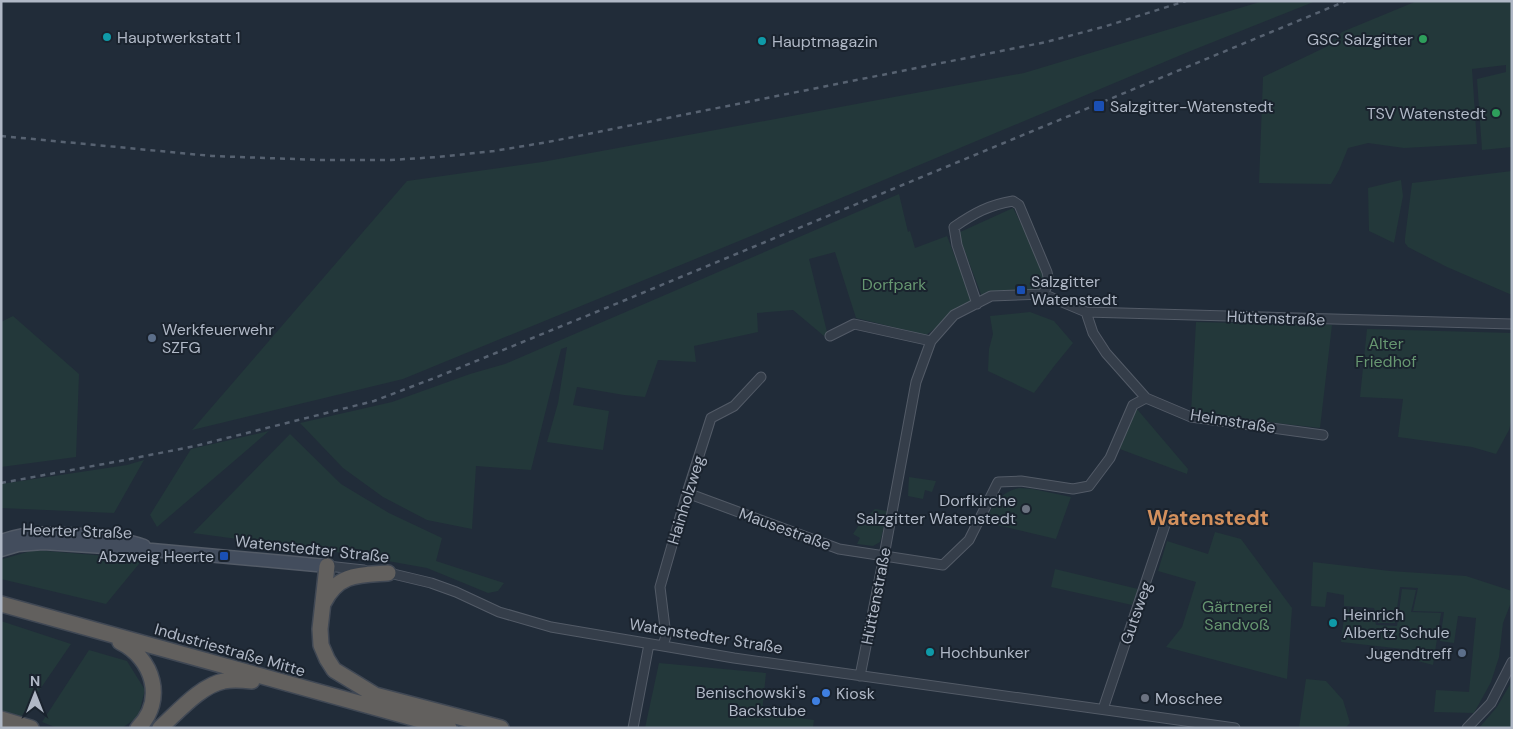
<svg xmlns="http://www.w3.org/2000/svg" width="1513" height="729" font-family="'DM Sans',sans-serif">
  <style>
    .green { fill: #23383a }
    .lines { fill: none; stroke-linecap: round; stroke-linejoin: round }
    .minor-casing { stroke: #535b67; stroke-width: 11 }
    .secondary-casing { stroke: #535b67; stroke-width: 15 }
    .trunk-casing { stroke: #404854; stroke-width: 18 }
    .minor { stroke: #353e4a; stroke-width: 9 }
    .secondary { stroke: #434d5d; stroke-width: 12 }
    .trunk { stroke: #62605e; stroke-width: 15 }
    .rail { stroke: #576271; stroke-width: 2.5; stroke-dasharray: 5 5; stroke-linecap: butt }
    .culture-dot { fill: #0f9aa8; stroke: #1a232e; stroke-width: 2 }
    .leisure-dot { fill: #2e9e5b; stroke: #1a232e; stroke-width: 2 }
    .transit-dot { fill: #1a4fb4; stroke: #1a232e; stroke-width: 2 }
    .service-dot { fill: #5c6f8a; stroke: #1a232e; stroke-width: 2 }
    .worship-dot { fill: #6b7280; stroke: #1a232e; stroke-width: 2 }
    .shop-dot { fill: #3f7fe0; stroke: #1a232e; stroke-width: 2 }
    .labels { text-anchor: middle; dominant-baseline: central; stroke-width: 4; stroke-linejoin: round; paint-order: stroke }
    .poi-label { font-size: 16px; fill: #b0b8c6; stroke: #1a232e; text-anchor: start }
    .park-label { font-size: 16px; fill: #679771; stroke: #1a232e }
    .street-label { font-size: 16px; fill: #b0b8c6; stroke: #1a232e }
    .district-label { font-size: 21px; font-weight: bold; fill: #d3905d; stroke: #1a232e }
  </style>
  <rect width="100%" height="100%" fill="#212c39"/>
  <!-- green -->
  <path class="green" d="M 1263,1 L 1316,1 L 1188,52 L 739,241 L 403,379 L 192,430 L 407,181 L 542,162 L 1024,73 Z
    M 1417,1 L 1512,1 L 1512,147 L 1482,150 L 1477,79 L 1506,72 L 1506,65 L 1472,69 L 1477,144 L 1404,148 L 1368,143 L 1348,148 L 1339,170 L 1331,184 L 1259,183 L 1263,77 L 1328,46 L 1342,32 Z
    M 1512,171 L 1512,295 L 1447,267 L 1408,247 L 1405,243 L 1405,238 L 1412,183 Z
    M 1401,180 L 1403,196 L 1394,243 L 1369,231 L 1368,188 Z
    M 899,194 L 908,232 L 910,231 L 915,248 L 947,236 L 972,301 L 926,335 L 856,318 L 835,252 L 809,259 L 827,332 L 824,336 L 793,310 L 757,313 L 758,332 L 694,346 L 696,362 L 658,360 L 645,397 L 624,395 L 577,387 L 573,405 L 609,411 L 603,450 L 547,442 L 558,403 L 567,347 L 561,349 L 531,470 L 476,466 L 472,529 L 427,520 L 383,497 L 343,468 L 300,423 L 392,402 L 470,374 L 505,364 Z
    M 1013,208 L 1045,271 L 1047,282 L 1042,292 L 982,297 L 958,233 Z
    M 1030,312 L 1054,321 L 1073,343 L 1055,365 L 1034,393 L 988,371 L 989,349 L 993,334 L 990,316 Z
    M 13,316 L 79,374 L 76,457 L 1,467 L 1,322 Z
    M 1196,322 L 1332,325 L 1320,428 L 1191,413 Z
    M 1367,329 L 1512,333 L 1512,418 L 1509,430 L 1496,454 L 1472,447 L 1398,437 L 1403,399 L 1360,397 Z
    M 1137,409 L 1188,469 L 1187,474 L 1117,448 L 1132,411 Z
    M 269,431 L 157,527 L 150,515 L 191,449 Z
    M 290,434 L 341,484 L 389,513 L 442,538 L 436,561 L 504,583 L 498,591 L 488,593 L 427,568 L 343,553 L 193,533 Z
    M 144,460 L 114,513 L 1,508 L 1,484 L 127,465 Z
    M 909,477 L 936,481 L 932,492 L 925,490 L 923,499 L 908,496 Z
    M 1019,488 L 1033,489 L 1071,497 L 1056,539 L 984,522 C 994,504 999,493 1019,488 Z
    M 875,509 L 888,511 L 880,542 L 873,546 L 857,544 L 860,538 L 853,534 L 859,525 Z
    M 1215,532 L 1241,539 L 1292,608 L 1287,679 L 1166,647 L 1182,627 L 1196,582 L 1158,571 L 1167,541 L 1208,554 Z
    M 34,550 L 143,559 L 106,604 L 1,579 L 1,561 L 3,559 Z
    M 1313,562 L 1390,571 L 1466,576 L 1512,591 L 1512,600 L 1503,623 L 1499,657 L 1491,682 L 1474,713 L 1434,712 L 1436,690 L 1469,692 L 1476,618 L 1458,616 L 1454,643 L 1440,641 L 1444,612 L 1413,611 L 1418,588 L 1400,587 L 1395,623 L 1378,623 L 1374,608 L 1344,606 L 1344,595 L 1327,592 L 1325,607 L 1311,606 Z
    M 1055,569 L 1138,589 L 1132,605 L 1051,587 Z
    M 1402,589 L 1416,590 L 1411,612 L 1441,613 L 1433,665 L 1402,657 L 1403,649 L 1341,642 L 1345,609 L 1373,611 L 1376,625 L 1397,626 Z
    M 1,621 L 71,644 L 21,717 L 1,710 Z
    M 89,650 L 127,661 L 145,690 L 138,717 L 122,728 L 57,728 L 42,722 Z
    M 659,663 L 766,673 L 762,713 L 814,720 L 813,728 L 645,728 Z
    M 1306,679 L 1326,681 L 1343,700 L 1350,723 L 1345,728 L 1299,728 Z
    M 1512,681 L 1512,728 L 1479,728 L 1497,707 Z"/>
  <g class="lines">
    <!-- minor casing -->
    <g class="minor-casing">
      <path id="minor" d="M 977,304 L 957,245 L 954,227 C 974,213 989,205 1013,201 L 1019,205 L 1047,272 L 1049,282 L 1043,294
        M 1086,312 L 1093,333 L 1106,353 L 1146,398 L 1191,417 L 1323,435
        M 830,336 L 854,324 L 931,341
        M 687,493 L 839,549 L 943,565 L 969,540 L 998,482 L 1021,481 L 1073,489 L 1089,486 L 1110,458 L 1133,405 L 1146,398
        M 327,566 L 364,570
        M 385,572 L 431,583 L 456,592 L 499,612 L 551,627 L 734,658 L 1235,728
        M 663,645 L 666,636 L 660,587 L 687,493 L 711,418 L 734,406 L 761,377
        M 860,676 L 884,556 L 916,382 L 931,341 L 954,315 L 991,296 L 1043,294 L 1086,312 L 1512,324
        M 1103,709 L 1168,516
        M 633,728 L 649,644
        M 1467,728 L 1491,703 L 1512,662"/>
    </g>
    <!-- secondary casing -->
    <g class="secondary-casing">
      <path id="secondary" d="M 1,541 C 29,531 54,533 82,535 C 104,537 124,539 144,546
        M 1,550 L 18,545 L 43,543 L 152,550 L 327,566"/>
    </g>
    <!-- trunk casing -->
    <g class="trunk-casing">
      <path id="trunk" d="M 327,566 L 320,629 L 321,645 L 327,659 L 334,670 L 375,695 L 501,728
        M 324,602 C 339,573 359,575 388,573
        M 1,604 L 449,728
        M 120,642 C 153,658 166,700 138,728
        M 1,719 L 31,728
        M 160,728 C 177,713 201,685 224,681 C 233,679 243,680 252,681"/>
    </g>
    <!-- minor -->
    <use href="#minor" class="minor"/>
    <!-- secondary -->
    <use href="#secondary" class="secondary"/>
    <!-- trunk -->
    <use href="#trunk" class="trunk"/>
    <!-- rail -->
    <path class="rail" d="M 1,136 L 212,156 L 321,160 L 391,160 L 438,157 L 494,151 L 548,142 L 1046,42 L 1103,27 L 1186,1
      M 1,483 L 120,461 L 195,446 L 374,401 L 437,377 L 623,301 L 1346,1"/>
  </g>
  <!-- markers -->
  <g class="culture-dot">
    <circle cx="107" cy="37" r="5"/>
    <circle cx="762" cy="41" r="5"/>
    <circle cx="1333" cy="623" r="5"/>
    <circle cx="930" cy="652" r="5"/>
  </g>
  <g class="leisure-dot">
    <circle cx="1423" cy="39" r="5"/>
    <circle cx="1496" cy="113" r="5"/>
  </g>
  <g class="transit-dot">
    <rect x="1093" y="100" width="12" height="12" rx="2.5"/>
    <rect x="1016" y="285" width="10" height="10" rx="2.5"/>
    <rect x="219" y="551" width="10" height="10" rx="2.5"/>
  </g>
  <g class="service-dot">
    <circle cx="152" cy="338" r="5"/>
    <circle cx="1462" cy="653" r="5"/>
  </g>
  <g class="worship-dot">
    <circle cx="1026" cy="509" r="5"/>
    <circle cx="1145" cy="698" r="5"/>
  </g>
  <g class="shop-dot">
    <circle cx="826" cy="693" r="5"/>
    <circle cx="816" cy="701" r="5"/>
  </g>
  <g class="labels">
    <!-- poi labels -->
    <g class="poi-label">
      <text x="117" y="37">Hauptwerkstatt 1</text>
      <text x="1413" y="39" text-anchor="end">GSC Salzgitter</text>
      <text x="772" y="41">Hauptmagazin</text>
      <text x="1110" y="106">Salzgitter-Watenstedt</text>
      <text x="1486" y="113" text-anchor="end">TSV Watenstedt</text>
      <text x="1031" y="281">Salzgitter<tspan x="1031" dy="18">Watenstedt</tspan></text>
      <text x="162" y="329">Werkfeuerwehr<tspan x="162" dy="18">SZFG</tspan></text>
      <text x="1016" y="500" text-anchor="end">Dorfkirche<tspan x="1016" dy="18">Salzgitter Watenstedt</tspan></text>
      <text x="214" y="556" text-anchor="end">Abzweig Heerte</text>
      <text x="1343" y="614">Heinrich<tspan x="1343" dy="18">Albertz Schule</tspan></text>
      <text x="940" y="652">Hochbunker</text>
      <text x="1452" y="653" text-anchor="end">Jugendtreff</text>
      <text x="806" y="692" text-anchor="end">Benischowski's<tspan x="806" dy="18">Backstube</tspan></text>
      <text x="836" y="693">Kiosk</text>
      <text x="1155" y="698">Moschee</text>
    </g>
    <!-- park labels -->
    <g class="park-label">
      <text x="894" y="284">Dorfpark</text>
      <text x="1386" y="343">Alter<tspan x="1386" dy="18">Friedhof</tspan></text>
      <text x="1237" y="606">Gärtnerei<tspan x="1237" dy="18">Sandvoß</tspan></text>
    </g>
    <!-- street labels -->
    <g class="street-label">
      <text transform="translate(1276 318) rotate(2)">Hüttenstraße</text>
      <text transform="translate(1233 421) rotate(9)">Heimstraße</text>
      <text transform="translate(686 500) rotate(-73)">Hainholzweg</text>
      <text transform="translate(785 529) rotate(20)">Mausestraße</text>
      <text transform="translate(77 531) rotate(2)">Heerter Straße</text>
      <text transform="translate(312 549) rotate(6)">Watenstedter Straße</text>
      <text transform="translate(876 596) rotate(-79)">Hüttenstraße</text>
      <text transform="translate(1136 613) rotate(-71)">Gutsweg</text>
      <text transform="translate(706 636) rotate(9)">Watenstedter Straße</text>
      <text transform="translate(230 650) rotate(16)">Industriestraße Mitte</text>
    </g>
    <!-- district labels -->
    <g class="district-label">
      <text x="1208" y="518">Watenstedt</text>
    </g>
  </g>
  <!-- border -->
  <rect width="1513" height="729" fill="none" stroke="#b0b8c6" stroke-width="5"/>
  <!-- north arrow -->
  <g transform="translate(35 694)" stroke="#1a232e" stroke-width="4" paint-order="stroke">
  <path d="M0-4L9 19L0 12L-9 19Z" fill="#b0b8c6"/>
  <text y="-8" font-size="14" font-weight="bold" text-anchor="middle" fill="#b0b8c6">N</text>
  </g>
</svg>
